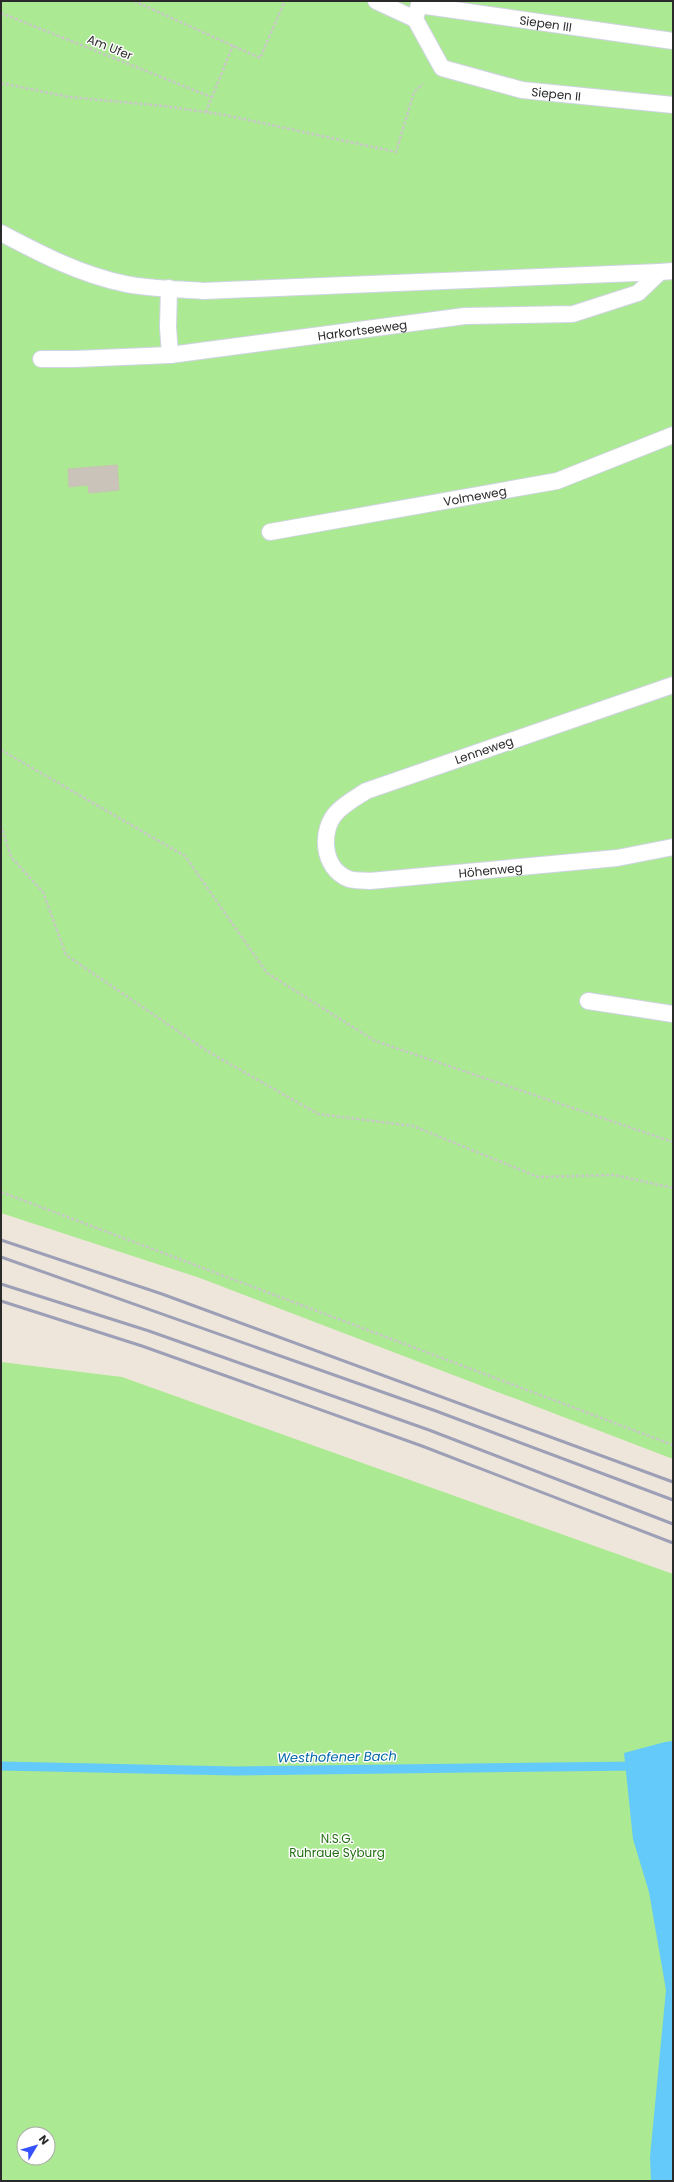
<svg xmlns="http://www.w3.org/2000/svg" width="674" height="2182" font-family="Poppins,sans-serif">
  <style>
    .green { fill: #abe992; fill-rule: evenodd }
    .water { fill: #64caf9 }
    .lines { fill: none; stroke-linecap: round; stroke-linejoin: round }
    .stream { stroke: #64caf9; stroke-width: 9 }
    .building { fill: #c9c3ba; stroke: #c9c3b4 }
    .service-casing { stroke: #d0d3e4; stroke-width: 18 }
    .path { stroke: #c8c8c8; stroke-width: 2.5; stroke-dasharray: 3 2; stroke-linecap: butt }
    .service { stroke: #fff; stroke-width: 16 }
    .rail { stroke: #9d9fb6; stroke-width: 3 }
    .labels { text-anchor: middle; dominant-baseline: central; stroke-width: 3; stroke-linejoin: round; paint-order: stroke }
    .street-label { font-size: 12px; fill: #2a2a2a; stroke: #fff }
    .park-label { font-size: 12px; fill: #226e13; stroke: #fff }
    .water-label { font-size: 13px; font-style: italic; fill: #0166a7; stroke: #fff }
  </style>
  <rect width="100%" height="100%" fill="#eee6da"/>
  <!-- green -->
  <path class="green" d="M 1,1 L 673,1 L 673,1459 L 200,1278 L 1,1213 Z
    M 1,1362 L 122,1377 L 673,1574 L 673,2181 L 1,2181 ZM 24,2134 L 48,2134 L 48,2158 L 24,2158 Z"/>
  <!-- water -->
  <path class="water" d="M 673,1741 L 673,2181 L 651,2181 L 650,2157 L 666,1990 L 649,1892 L 633,1839 L 624,1753 L 665,1742 Z"/>
  <g class="lines">
    <!-- stream -->
    <path class="stream" d="M 1,1766 L 236,1771 L 638,1766"/>
  </g>
  <!-- building -->
  <path class="building" d="M 117,465 L 119,490 L 89,493 L 88,485 L 69,487 L 68,469 Z"/>
  <g class="lines">
    <!-- service casing -->
    <g class="service-casing">
      <g id="service">
        <path d="M 376,1 L 415,19"/>
        <path id="s1" d="M 420,1 L 415,19 L 442,68 L 522,90 L 673,105"/>
        <path id="s2" d="M 419,5 L 673,41"/>
        <path d="M 1,233 C 41,254 81,275 126,284 C 151,289 178,289 203,291 L 660,272"/>
        <path d="M 169,288 L 168,327 L 170,355"/>
        <path id="s3" d="M 41,359 L 75,359 L 170,355 L 465,316 L 573,314 L 638,293 L 660,272 L 673,271"/>
        <path id="s4" d="M 270,532 L 557,481 L 673,435"/>
        <path id="s5" d="M 673,685 L 366,791 C 357,797 346,803 338,811 C 319,829 322,869 349,879 C 355,881 364,880 370,881 L 617,858 L 673,847"/>
        <path d="M 588,1001 L 673,1014"/>
      </g>
    </g>
    <!-- path -->
    <path class="path" d="M 134,1 L 260,58 L 285,1
      M 1,13 L 211,97
      M 1,83 L 69,97 L 164,106 L 225,115 L 396,152 L 414,92 L 423,84
      M 206,112 L 233,45
      M 1,750 L 185,856 L 267,973 L 375,1041 L 673,1142
      M 1,825 L 11,857 L 43,892 L 66,955 L 207,1051 L 318,1114 L 413,1126 L 538,1177 L 614,1175 L 673,1188
      M 1,1192 L 673,1445"/>
    <!-- service -->
    <use href="#service" class="service"/>
    <!-- rail -->
    <path class="rail" d="M 1,1240 L 162,1294 L 673,1482
      M 1,1257 L 436,1411 L 673,1500
      M 1,1284 L 149,1331 L 429,1430 L 673,1524
      M 1,1301 L 142,1346 L 422,1446 L 673,1543"/>
  </g>
  <g class="labels">
    <!-- street labels -->
    <g class="street-label">
      <text stroke="none"><textPath href="#s2" startOffset="128">Siepen III</textPath></text>
      <text transform="translate(110 47) rotate(22)">Am Ufer</text>
      <text stroke="none"><textPath href="#s1" startOffset="192">Siepen II</textPath></text>
      <text stroke="none"><textPath href="#s3" startOffset="323">Harkortseeweg</textPath></text>
      <text stroke="none"><textPath href="#s4" startOffset="208">Volmeweg</textPath></text>
      <text transform="translate(484 750) rotate(-19)">Lenneweg</text>
      <text stroke="none"><textPath href="#s5" startOffset="582">Höhenweg</textPath></text>
    </g>
    <!-- park labels -->
    <g class="park-label">
      <text x="337" y="1838">N.S.G.<tspan x="337" dy="14">Ruhraue Syburg</tspan></text>
    </g>
    <!-- water labels -->
    <g class="water-label">
      <text transform="translate(337 1757) rotate(-1)">Westhofener Bach</text>
    </g>
  </g>
  <!-- border -->
  <rect width="674" height="2182" fill="none" stroke="#2a2a2a" stroke-width="4"/>
  <!-- north arrow -->
  <g transform="translate(36 2146) rotate(52)"><circle r="19" fill="#ffffff" stroke="#aaaaaa"/>
  <path d="M0-3L7 15L0 10L-7 15Z" fill="#3652ff"/>
  <text y="-6" font-size="11" font-weight="bold" text-anchor="middle" fill="#2a2a2a">N</text>
  </g>
</svg>
